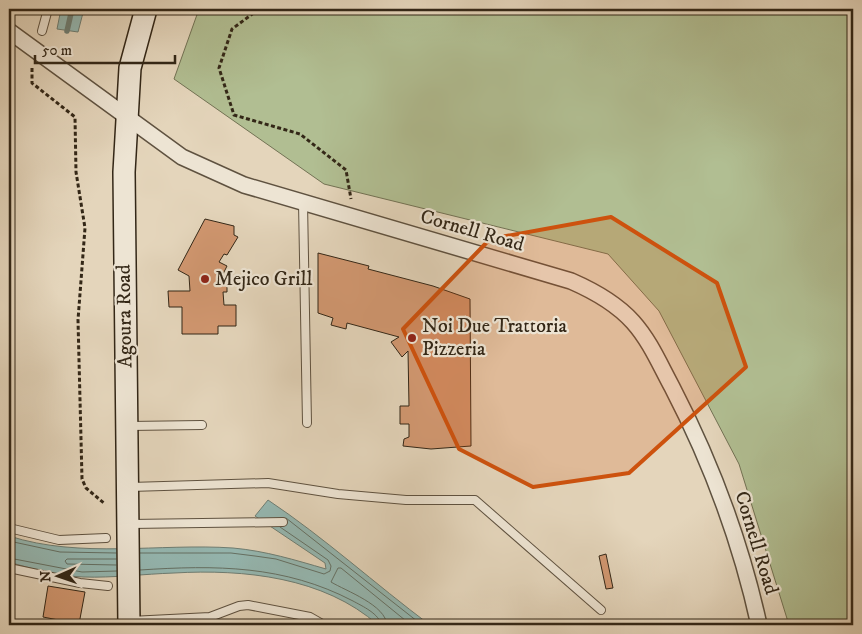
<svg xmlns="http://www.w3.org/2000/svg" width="862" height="634" font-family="'IM FELL DW Pica',serif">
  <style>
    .green { fill: #b1be92; stroke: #727254 }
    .water { fill: #95b8b2; stroke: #6e7e74 }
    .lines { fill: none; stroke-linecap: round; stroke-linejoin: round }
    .shore { stroke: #647064; stroke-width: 1 }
    .stream { stroke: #6e7e74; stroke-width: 5.5 }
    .building { fill: #d29871; stroke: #332717 }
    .service-casing { stroke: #5f5240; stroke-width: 10 }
    .minor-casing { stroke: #5f5240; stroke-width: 18 }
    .secondary-casing { stroke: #332717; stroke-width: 24 }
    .path { stroke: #332717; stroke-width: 3; stroke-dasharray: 4 2.5; stroke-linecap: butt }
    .service { stroke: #ede4d3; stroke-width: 8 }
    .minor { stroke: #ede4d3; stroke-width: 15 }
    .secondary { stroke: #ede4d3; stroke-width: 21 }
    .marked { fill: #cd520e; fill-opacity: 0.2; stroke: #cd520e; stroke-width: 4; stroke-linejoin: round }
    .poi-dot { fill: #8f2418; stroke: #ede4d3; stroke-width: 2 }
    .labels { text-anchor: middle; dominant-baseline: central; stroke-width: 4.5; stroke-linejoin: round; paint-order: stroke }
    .street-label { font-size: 20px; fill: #332717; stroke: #ede4d3 }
    .poi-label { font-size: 20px; fill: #332717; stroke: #ede4d3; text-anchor: start }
  </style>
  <rect width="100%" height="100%" fill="#e4d5bb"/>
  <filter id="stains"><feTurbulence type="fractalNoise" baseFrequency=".004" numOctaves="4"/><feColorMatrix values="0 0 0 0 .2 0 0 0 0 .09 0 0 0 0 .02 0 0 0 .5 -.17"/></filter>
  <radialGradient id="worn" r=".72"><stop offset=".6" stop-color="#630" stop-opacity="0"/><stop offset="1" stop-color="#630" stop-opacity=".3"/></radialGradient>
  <!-- green -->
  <path class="green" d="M 199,9 L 853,9 L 853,625 L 789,625 L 739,464 L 659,311 L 608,254 L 324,184 L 174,79 Z"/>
  <!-- water -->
  <path class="water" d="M 61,9 L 84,9 L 78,32 L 57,29 Z
    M 268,500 C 325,538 375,584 430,625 L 378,625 C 324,577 244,569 174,573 C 144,574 113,578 83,577 C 59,576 32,569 9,562 L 9,536 C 81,559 159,543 233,548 C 266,551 295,560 326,569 L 325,563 L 255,516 Z"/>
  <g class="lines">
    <!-- shore -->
    <path class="shore" d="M 286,518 L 422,625
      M 9,541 L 60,552 L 116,553
      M 140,553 L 231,553 L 255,556 L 276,559 L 324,574 L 330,571 L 331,566 L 328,560 L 280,527
      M 9,558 L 82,572 L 117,571
      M 116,559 L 67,559 L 65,561 L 67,564 L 116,565
      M 140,570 C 216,565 284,565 353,601 C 362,606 380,614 381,625
      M 387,625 C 386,605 346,591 331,582 L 338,568 L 341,568 L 411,625"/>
    <!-- stream -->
    <path class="stream" d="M 67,31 L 72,9"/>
  </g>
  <!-- building -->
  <path class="building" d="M 205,219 L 234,226 L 234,235 L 238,237 L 227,255 L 224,254 L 219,262 L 227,266 L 219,282 L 227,284 L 227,292 L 223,292 L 224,305 L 236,305 L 236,326 L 218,326 L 218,334 L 182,334 L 182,307 L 169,307 L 168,291 L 190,291 L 189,276 L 178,270 Z
    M 318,253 L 369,266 L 368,269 L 433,286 L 470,299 L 471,446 L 431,449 L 403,446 L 404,439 L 409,437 L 409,424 L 400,424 L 400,406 L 409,406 L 408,351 L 402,357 L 391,342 L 399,337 L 347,323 L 346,329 L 331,325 L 333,318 L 318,313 Z
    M 606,554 L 613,588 L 606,589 L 599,556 Z
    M 48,586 L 85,592 L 79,624 L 43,617 Z"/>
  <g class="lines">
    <!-- service casing -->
    <g class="service-casing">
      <path id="service" d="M 42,31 L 48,9
        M 303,202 L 307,423
        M 129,426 L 202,425
        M 130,487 L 268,483 L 338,494 L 406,500 L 475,500 L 601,610
        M 130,524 L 283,522
        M 9,528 L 59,540 L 106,538
        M 9,568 L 80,583 L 108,586
        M 130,621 L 210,617 L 239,606 L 248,605 L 310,617 L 324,625"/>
    </g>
    <!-- minor casing -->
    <g class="minor-casing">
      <path id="minor" d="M 9,31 L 182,157 L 244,185 L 571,281 C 594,291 616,303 633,322 C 650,341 660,365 672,387 C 711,462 741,543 759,625"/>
    </g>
    <!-- secondary casing -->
    <g class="secondary-casing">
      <path id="secondary" d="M 129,625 L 124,172 L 130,68 L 146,9"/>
    </g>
    <!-- path -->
    <path class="path" d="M 259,9 L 232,29 L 219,68 L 234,115 L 300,134 L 346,170 L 351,199
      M 32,68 L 32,83 L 75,117 L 76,172 L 85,228 L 78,320 L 82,479 L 86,488 L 105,504"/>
    <!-- service -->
    <use href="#service" class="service"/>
    <!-- minor -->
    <use href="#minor" class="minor"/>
    <!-- secondary -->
    <use href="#secondary" class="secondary"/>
  </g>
  <!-- marked area -->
  <path class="marked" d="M 611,217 L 717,283 L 746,367 L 629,473 L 533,487 L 459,449 L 403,329 L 490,239 Z"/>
  <!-- markers -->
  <g class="poi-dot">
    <circle cx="205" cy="279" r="5"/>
    <circle cx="412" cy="338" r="5"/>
  </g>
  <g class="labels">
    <!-- street labels -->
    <g class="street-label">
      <text transform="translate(472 231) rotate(16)">Cornell Road</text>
      <text transform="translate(125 316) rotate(-91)">Agoura Road</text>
      <text transform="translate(756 543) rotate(73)">Cornell Road</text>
    </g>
    <!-- poi labels -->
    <g class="poi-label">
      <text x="215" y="279">Mejico Grill</text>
      <text x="422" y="326">Noi Due Trattoria<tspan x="422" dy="23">Pizzeria</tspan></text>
    </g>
  </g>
  <!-- margin -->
  <rect width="862" height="634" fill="none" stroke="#e4d5bb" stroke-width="30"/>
  <rect x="10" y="10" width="842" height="614" fill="none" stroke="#332717" stroke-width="2.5"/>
  <rect x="15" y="15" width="832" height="604" fill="none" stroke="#332717"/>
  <!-- north arrow -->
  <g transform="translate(58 576) rotate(268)" stroke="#ede4d3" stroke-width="4" paint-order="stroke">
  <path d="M0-4L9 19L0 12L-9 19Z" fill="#332717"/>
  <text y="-8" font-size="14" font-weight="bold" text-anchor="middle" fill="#332717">N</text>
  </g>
  <!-- scale -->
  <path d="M35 55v8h140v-8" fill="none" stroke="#332717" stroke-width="2.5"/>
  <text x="42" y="55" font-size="15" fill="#332717" stroke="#ede4d3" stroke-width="4" paint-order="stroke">50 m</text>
  <rect width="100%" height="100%" filter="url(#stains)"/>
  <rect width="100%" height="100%" fill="url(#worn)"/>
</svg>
